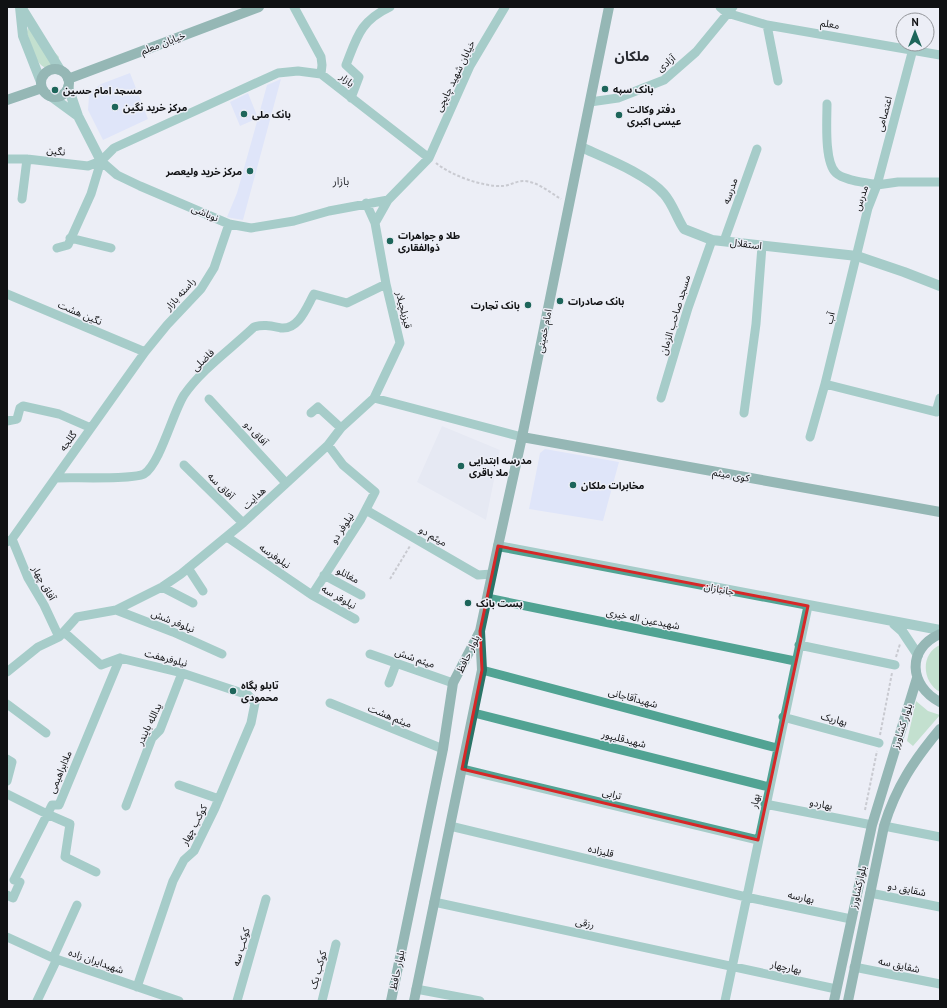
<svg xmlns="http://www.w3.org/2000/svg" width="947" height="1008" font-family="'PT Sans','Noto Sans Arabic',sans-serif">
  <style>
    .built { fill: #dee2f0 }
    .green { fill: #91cea1 }
    .building { fill: #cfd9fd }
    .lines { fill: none; stroke-linecap: round; stroke-linejoin: round }
    .path { stroke: #9d9ea4; stroke-width: 2; stroke-dasharray: 3 2; stroke-linecap: butt }
    .minor { stroke: #51a393; stroke-width: 9 }
    .tertiary { stroke: #51a393; stroke-width: 10 }
    .secondary { stroke: #2a7467; stroke-width: 10 }
    .marked { fill: none; stroke: #d62828; stroke-width: 3; stroke-linejoin: round }
    .poi-dot { fill: #1d655a; stroke: #eceef6; stroke-width: 1.5 }
    .labels { text-anchor: middle; dominant-baseline: central; stroke-width: 3; stroke-linejoin: round; paint-order: stroke }
    .street-label { font-size: 10px; fill: #101113; stroke: #eceef6 }
    .poi-label { font-size: 10px; font-weight: bold; fill: #101113; stroke: #eceef6; text-anchor: start }
    .neighbourhood-label { font-size: 11px; fill: #282a30; stroke: #eceef6 }
    .district-label { font-size: 14px; font-weight: bold; fill: #282a30; stroke: #eceef6 }
  </style>
  <rect width="100%" height="100%" fill="#eceef6"/>
  <!-- built -->
  <path class="built" d="M 442,426 L 500,450 L 486,520 L 417,482 Z"/>
  <!-- green -->
  <path class="green" d="M 31,27 L 59,57 C 58,61 56,65 52,67 C 37,74 30,42 27,32 L 28,28 Z
    M 940,645 L 940,692 C 922,682 920,654 940,645 Z
    M 916,701 L 928,711 L 940,715 L 913,746 L 907,741 Z"/>
  <!-- building -->
  <path class="building" d="M 130,73 L 148,119 L 103,140 L 88,110 L 89,96 L 93,90 L 101,84 Z
    M 281,79 L 243,220 L 231,218 L 227,217 L 237,193 L 258,118 L 240,126 L 230,102 L 248,93 L 258,118 L 267,85 Z
    M 545,449 L 619,462 L 603,521 L 529,509 L 540,453 Z"/>
  <g class="lines">
    <!-- path -->
    <path class="path" d="M 436,163 C 450,175 483,187 502,186 C 509,186 516,181 523,181 C 537,181 549,192 561,199
      M 390,579 L 410,546
      M 896,657 L 900,644
      M 880,735 L 892,673
      M 865,810 L 877,751"/>
    <!-- minor -->
    <path class="minor" d="M 294,7 L 321,57 L 322,65 L 321,74
      M 720,7 L 727,13 L 767,25 L 940,55
      M 767,25 L 778,81
      M 351,98 L 359,77 L 346,65 C 357,37 360,21 390,7
      M 590,102 L 618,98 L 664,80 L 696,52 L 733,7
      M 827,104 C 827,120 824,162 836,173 C 845,181 865,182 877,185 L 913,49
      M 7,159 L 27,159 L 88,166 L 101,161 L 114,148 L 278,73 L 298,71 L 321,74 L 429,158
      M 101,161 L 117,175 L 140,186 L 229,224 L 251,228 L 294,221 L 329,211 L 388,200
      M 940,182 L 898,182 L 877,185 L 868,208 L 825,384 L 936,412 L 940,398
      M 22,199 L 27,159
      M 366,203 L 375,223 L 388,200 L 429,158 L 470,66 L 505,7
      M 70,238 L 111,248
      M 724,241 L 757,149
      M 57,248 L 68,245 L 91,194 L 101,161
      M 7,294 L 145,352
      M 374,398 L 400,343 L 386,284 L 375,223
      M 661,398 L 688,308 L 712,240
      M 209,399 L 286,483
      M 311,413 L 318,407 L 341,428
      M 744,413 L 756,324 L 762,246
      M 7,421 L 17,419 L 20,408 L 23,406 L 59,414 L 91,428
      M 810,437 L 825,384
      M 184,465 L 243,523
      M 56,478 C 72,477 132,480 144,474 C 160,464 173,412 184,395 C 202,369 231,349 254,327 C 264,324 271,326 281,328 C 299,330 307,306 314,294 L 347,303 L 386,284
      M 366,510 L 478,575 L 492,574
      M 227,537 L 312,595 L 355,619
      M 12,539 L 28,578 L 44,605 L 59,637
      M 7,542 L 12,539 L 145,352 L 167,325 L 201,289 L 214,268 L 229,224
      M 188,568 L 203,591
      M 324,575 L 361,595
      M 162,587 L 193,603
      M 312,595 L 361,519 L 375,492 L 343,465 L 328,445
      M 487,598 L 795,661
      M 116,610 L 173,632 L 222,654
      M 64,632 L 101,665 L 120,658 L 182,673 L 248,695 L 255,703 L 251,723 L 215,808 L 194,851 L 184,860 L 173,881 L 137,987
      M 799,645 L 895,665
      M 370,654 L 453,683
      M 482,670 L 777,748
      M 7,672 L 38,647 L 59,637 L 77,617 L 116,610 L 162,587 L 181,574 L 243,523 L 328,445 L 341,428 L 374,398 L 522,437
      M 389,683 L 396,664
      M 330,703 L 443,749
      M 7,704 L 46,733
      M 474,713 L 769,787
      M 783,717 L 879,743
      M 7,759 L 12,762 L 7,781
      M 462,769 L 758,840
      M 179,785 L 219,799
      M 7,794 L 47,814 L 70,824 L 65,857 L 96,872
      M 765,804 L 872,825
      M 126,806 L 152,738 L 160,730 L 182,673
      M 450,826 L 746,897 L 851,919
      M 884,826 L 940,837
      M 870,893 L 940,907
      M 7,895 L 13,898 L 20,882 L 14,880 L 52,805 L 59,805 L 120,658
      M 434,902 L 836,989
      M 7,937 L 53,958 L 179,1001
      M 53,958 L 77,905
      M 854,967 L 940,984
      M 416,989 L 480,1001
      M 37,1001 L 57,959
      M 237,1001 L 266,899
      M 322,1001 L 336,944
      M 725,1001 L 808,606"/>
    <!-- tertiary -->
    <path class="tertiary" d="M 20,7 L 23,36 L 41,82
      M 21,7 L 60,70
      M 68,87 L 78,116 L 101,161
      M 52,97 L 78,116
      M 581,147 C 605,158 647,174 664,194 C 673,204 677,219 684,229 L 712,240 L 857,256 L 904,272 L 940,286
      M 498,546 L 940,630
      M 894,624 L 902,631 L 918,655"/>
    <!-- secondary -->
    <path class="secondary" d="M41 83a14 14 0 1 1 28 0a14 14 0 1 1-28 0Z
      M 68,79 L 259,7
      M 7,100 L 42,88
      M 522,437 L 940,512
      M 940,634 C 906,649 909,686 940,702
      M 391,1001 L 443,749 L 453,683 L 480,631 L 498,546 L 522,437 L 609,7
      M 414,1001 L 482,670 L 480,631
      M 834,1001 L 872,825 L 917,678
      M 848,1001 L 884,826 C 896,787 914,760 940,729"/>
  </g>
  <!-- marked area -->
  <path d="M0 0H947V1008H0ZM 498,546 L 808,606 L 758,840 L 462,769 L 482,670 L 480,631 Z" fill="#eceef6" fill-opacity=".55" fill-rule="evenodd"/>
  <path class="marked" d="M 498,546 L 808,606 L 758,840 L 462,769 L 482,670 L 480,631 Z"/>
  <!-- markers -->
  <g class="poi-dot">
    <circle cx="605" cy="89" r="4"/>
    <circle cx="55" cy="90" r="4"/>
    <circle cx="115" cy="107" r="4"/>
    <circle cx="244" cy="114" r="4"/>
    <circle cx="619" cy="115" r="4"/>
    <circle cx="250" cy="171" r="4"/>
    <circle cx="390" cy="241" r="4"/>
    <circle cx="560" cy="301" r="4"/>
    <circle cx="528" cy="305" r="4"/>
    <circle cx="461" cy="466" r="4"/>
    <circle cx="573" cy="485" r="4"/>
    <circle cx="468" cy="603" r="4"/>
    <circle cx="233" cy="691" r="4"/>
  </g>
  <g class="labels">
    <!-- street labels -->
    <g class="street-label">
      <text transform="translate(830 24) rotate(9)">معلم</text>
      <text transform="translate(163 43) rotate(-21)">خیابان معلم</text>
      <text transform="translate(666 63) rotate(-39)">آزادی</text>
      <text transform="translate(455 76) rotate(-64)">خیابان شهید چایچی</text>
      <text transform="translate(347 80) rotate(38)">بازار</text>
      <text transform="translate(884 114) rotate(-75)">اعتصامی</text>
      <text transform="translate(56 151) rotate(7)">نگین</text>
      <text transform="translate(730 191) rotate(-70)">مدرسه</text>
      <text transform="translate(861 198) rotate(-71)">مدرس</text>
      <text transform="translate(205 213) rotate(23)">نوباشی</text>
      <text transform="translate(746 244) rotate(7)">استقلال</text>
      <text transform="translate(180 294) rotate(-48)">راسته بازار</text>
      <text transform="translate(404 310) rotate(76)">قیزیلچیلار</text>
      <text transform="translate(80 313) rotate(23)">نگین هشت</text>
      <text transform="translate(675 315) rotate(-73)">مسجد صاحب الزمان</text>
      <text transform="translate(830 318) rotate(-76)">آب</text>
      <text transform="translate(544 331) rotate(-79)">امام خمینی</text>
      <text transform="translate(203 360) rotate(-44)">فاضلی</text>
      <text transform="translate(256 433) rotate(47)">آفاق دو</text>
      <text transform="translate(68 441) rotate(-54)">گللجه</text>
      <text transform="translate(731 475) rotate(10)">کوی میثم</text>
      <text transform="translate(221 486) rotate(45)">آفاق سه</text>
      <text transform="translate(254 498) rotate(-43)">هدایت</text>
      <text transform="translate(342 528) rotate(-57)">نیلوفر دو</text>
      <text transform="translate(433 536) rotate(30)">میثم دو</text>
      <text transform="translate(275 556) rotate(34)">نیلوفرسه</text>
      <text transform="translate(348 575) rotate(28)">مغانلو</text>
      <text transform="translate(44 583) rotate(61)">آفاق چهار</text>
      <text transform="translate(719 589) rotate(11)">جانبازان</text>
      <text transform="translate(339 597) rotate(29)">نیلوفر سه</text>
      <text transform="translate(643 619) rotate(11)">شهیدعین اله خیری</text>
      <text transform="translate(173 621) rotate(22)">نیلوفر شش</text>
      <text transform="translate(468 654) rotate(-64)">بلوار حافظ</text>
      <text transform="translate(166 658) rotate(14)">نیلوفرهفت</text>
      <text transform="translate(415 658) rotate(19)">میثم شش</text>
      <text transform="translate(633 698) rotate(15)">شهیدآقاجانی</text>
      <text transform="translate(390 716) rotate(22)">میثم هشت</text>
      <text transform="translate(834 719) rotate(15)">بهاریک</text>
      <text transform="translate(149 724) rotate(-64)">یدالله بایندر</text>
      <text transform="translate(902 726) rotate(-72)">بلوار کشاورز</text>
      <text transform="translate(624 739) rotate(14)">شهیدقلیپور</text>
      <text transform="translate(60 772) rotate(-67)">ملاابراهیمی</text>
      <text transform="translate(612 794) rotate(14)">ترابی</text>
      <text transform="translate(755 801) rotate(-78)">بهار</text>
      <text transform="translate(821 804) rotate(11)">بهاردو</text>
      <text transform="translate(194 825) rotate(-62)">کوکب چهار</text>
      <text transform="translate(601 851) rotate(13)">قلیزاده</text>
      <text transform="translate(858 887) rotate(-77)">بلوارکشاورز</text>
      <text transform="translate(907 889) rotate(11)">شقایق دو</text>
      <text transform="translate(801 897) rotate(12)">بهارسه</text>
      <text transform="translate(585 923) rotate(12)">رزقی</text>
      <text transform="translate(241 947) rotate(-74)">کوکب سه</text>
      <text transform="translate(96 961) rotate(19)">شهیدایران زاده</text>
      <text transform="translate(899 965) rotate(12)">شقایق سه</text>
      <text transform="translate(786 967) rotate(12)">بهارچهار</text>
      <text transform="translate(318 970) rotate(-75)">کوکب یک</text>
      <text transform="translate(397 970) rotate(-78)">بلوار حافظ</text>
    </g>
    <!-- poi labels -->
    <g class="poi-label">
      <text x="613" y="89">بانک سپه</text>
      <text x="63" y="90">مسجد امام حسین</text>
      <text x="123" y="107">مرکز خرید نگین</text>
      <text x="627" y="109">دفتر وکالت<tspan x="627" dy="12">عیسی اکبری</tspan></text>
      <text x="252" y="114">بانک ملی</text>
      <text x="242" y="171" text-anchor="end">مرکز خرید ولیعصر</text>
      <text x="398" y="235">طلا و جواهرات<tspan x="398" dy="12">ذوالفقاری</tspan></text>
      <text x="568" y="301">بانک صادرات</text>
      <text x="520" y="305" text-anchor="end">بانک تجارت</text>
      <text x="469" y="460">مدرسه ابتدایی<tspan x="469" dy="12">ملا باقری</tspan></text>
      <text x="581" y="485">مخابرات ملکان</text>
      <text x="476" y="603">پست بانک</text>
      <text x="241" y="685">تابلو پگاه<tspan x="241" dy="12">محمودی</tspan></text>
    </g>
    <!-- neighbourhood labels -->
    <g class="neighbourhood-label">
      <text x="341" y="181">بازار</text>
    </g>
    <!-- district labels -->
    <g class="district-label">
      <text x="632" y="56">ملکان</text>
    </g>
  </g>
  <!-- border -->
  <rect width="947" height="1008" fill="none" stroke="#101113" stroke-width="16"/>
  <!-- north arrow -->
  <g transform="translate(915 32)"><circle r="19" fill="#eceef6" stroke="#94969b"/>
  <path d="M0-3L7 15L0 10L-7 15Z" fill="#1d655a"/>
  <text y="-6" font-size="11" font-weight="bold" text-anchor="middle" fill="#101113">N</text>
  </g>
</svg>
